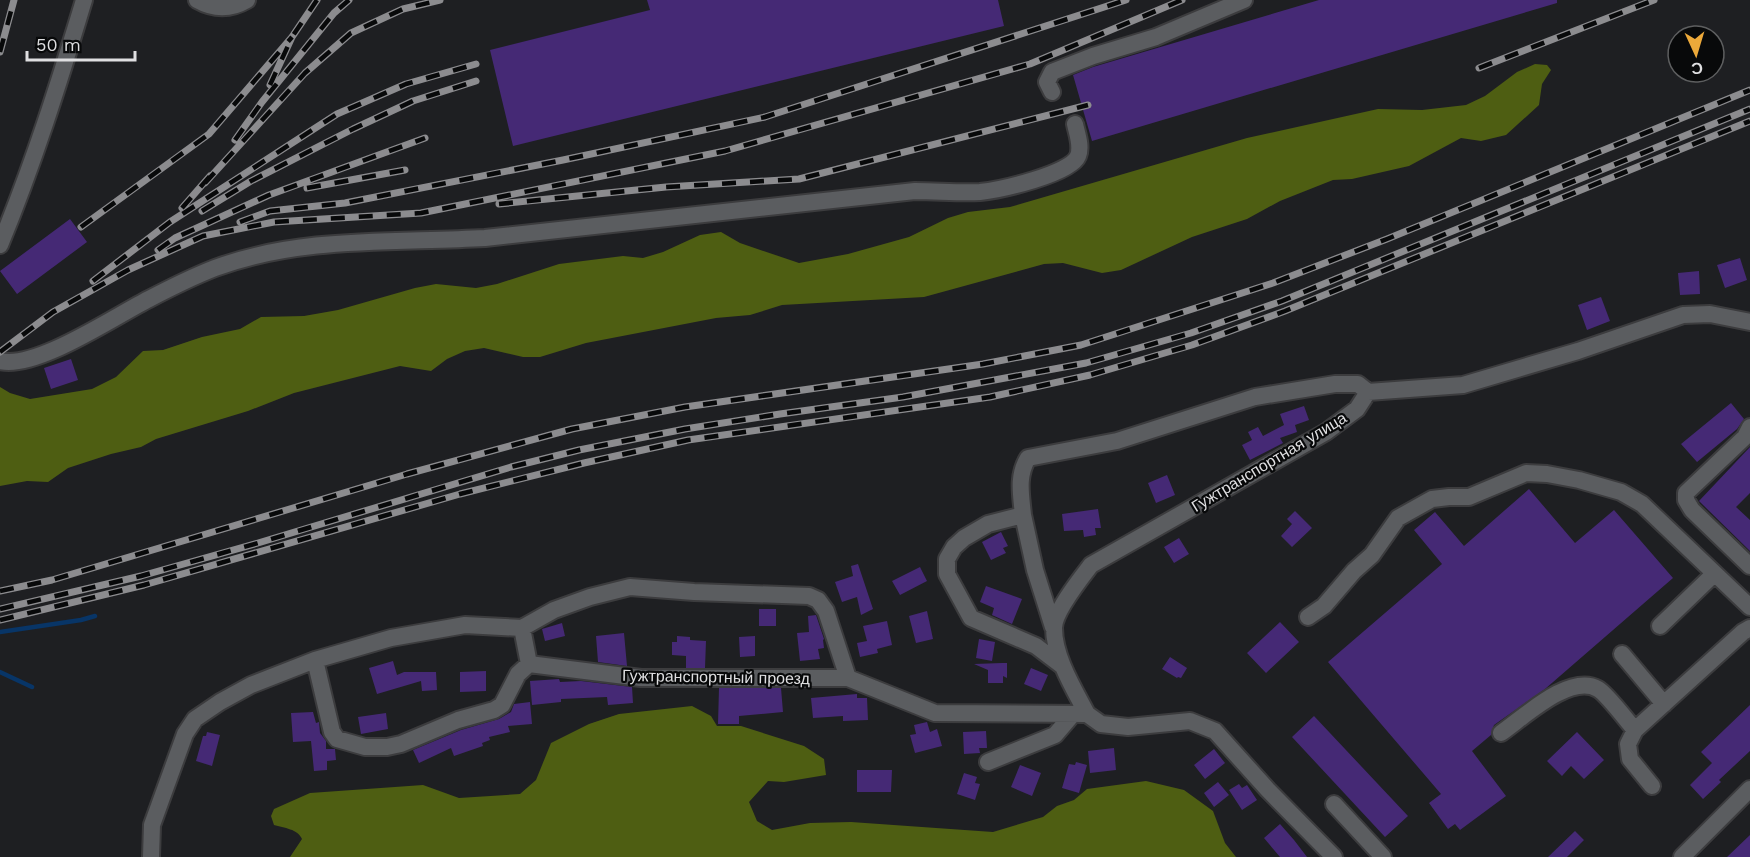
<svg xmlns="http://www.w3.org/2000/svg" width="1750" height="857" font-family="'Work Sans',sans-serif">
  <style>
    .forest { fill: #4e5e12 }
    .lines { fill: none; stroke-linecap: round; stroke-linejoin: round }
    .stream { stroke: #083567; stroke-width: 4.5 }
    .building { fill: #452975 }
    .minor-casing { stroke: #3c3c3e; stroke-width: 20 }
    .minor { stroke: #5b5d60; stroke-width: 16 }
    .rail-casing { stroke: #8c8c8f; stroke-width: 7 }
    .rail { stroke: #08090a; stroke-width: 4.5; stroke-dasharray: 14; stroke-linecap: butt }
    .labels { text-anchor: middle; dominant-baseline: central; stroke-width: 4.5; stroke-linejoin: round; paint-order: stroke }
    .street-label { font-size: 16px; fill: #dfdfe1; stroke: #08090a }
  </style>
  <rect width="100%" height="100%" fill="#1e1f22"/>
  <!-- forest -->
  <path class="forest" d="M 1535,64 L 1547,65 L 1551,70 L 1542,84 L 1539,105 L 1506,135 L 1481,141 L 1461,138 L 1409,166 L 1352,179 L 1333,180 L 1280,201 L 1247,219 L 1192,237 L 1121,270 L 1102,273 L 1063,263 L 1044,264 L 924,297 L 782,305 L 750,315 L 716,318 L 586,343 L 540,357 L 523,357 L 484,348 L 465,351 L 447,359 L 431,371 L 400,366 L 294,393 L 248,411 L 156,439 L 141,447 L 111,454 L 68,468 L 48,482 L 27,481 L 0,486 L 0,387 L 10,393 L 30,399 L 92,389 L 116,377 L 143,351 L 163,350 L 202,337 L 240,329 L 261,317 L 304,316 L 338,310 L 415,288 L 436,284 L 476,288 L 497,284 L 559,264 L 623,256 L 643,258 L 663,252 L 700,235 L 721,232 L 740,243 L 799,263 L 848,254 L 909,237 L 948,218 L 968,212 L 1010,207 L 1247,138 L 1378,109 L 1422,110 L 1466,105 L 1485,96 L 1517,72 Z
    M 692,706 L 711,716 L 717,726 L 741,726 L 804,746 L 824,759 L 826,775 L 784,782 L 768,781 L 749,802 L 757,821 L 772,830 L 810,823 L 851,822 L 993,832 L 1043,817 L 1057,806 L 1074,800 L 1087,789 L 1146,781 L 1184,790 L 1213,811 L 1225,843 L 1236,857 L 290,857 L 302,839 C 298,829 284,828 274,825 L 271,816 L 274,809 L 310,793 L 423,785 L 459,798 L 520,794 L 536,780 L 551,743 L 589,724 L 619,714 Z"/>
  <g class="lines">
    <!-- stream -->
    <path class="stream" d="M 0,632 L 81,620 L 95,616
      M 0,672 L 32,687"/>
  </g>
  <!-- building -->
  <path class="building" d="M 647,0 L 998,0 L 1004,26 L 513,146 L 490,50 L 650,10 Z
    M 1319,0 L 1557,0 L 1557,3 L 1092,141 L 1073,75 L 1093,67 Z
    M 70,219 L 87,242 L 17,294 L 0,271 Z
    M 1740,258 L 1747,280 L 1725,288 L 1717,265 Z
    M 1699,271 L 1700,294 L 1680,295 L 1678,273 Z
    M 1601,297 L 1610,321 L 1587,330 L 1578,305 Z
    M 71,359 L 78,380 L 51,389 L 44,368 Z
    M 1731,403 L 1744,419 L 1737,429 L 1697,462 L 1681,444 Z
    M 1304,406 L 1309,420 L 1295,425 L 1297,432 L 1280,438 L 1283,443 L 1250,460 L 1242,445 L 1252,440 L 1248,432 L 1258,427 L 1263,436 L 1284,425 L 1280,414 Z
    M 1750,447 L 1750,493 L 1736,507 L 1750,520 L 1750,551 L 1699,501 Z
    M 1167,475 L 1175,495 L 1156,503 L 1148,483 Z
    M 1529,489 L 1575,543 L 1614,510 L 1673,578 L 1545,689 L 1494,725 L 1491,735 L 1472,751 L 1506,796 L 1460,830 L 1455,824 L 1448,829 L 1429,803 L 1441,794 L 1328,662 L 1442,564 L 1414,530 L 1435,512 L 1464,546 Z
    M 1098,509 L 1101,528 L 1095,528 L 1096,535 L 1084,537 L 1083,530 L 1064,531 L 1062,514 Z
    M 1295,511 L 1312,528 L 1292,547 L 1281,536 L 1292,524 L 1287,519 Z
    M 1001,532 L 1008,546 L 1003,548 L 1006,553 L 991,560 L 982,542 Z
    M 1179,538 L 1189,554 L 1174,563 L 1164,547 Z
    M 858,564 L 873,609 L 861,615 L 857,597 L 842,602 L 835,582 L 853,576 L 851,566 Z
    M 920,567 L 927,581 L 900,595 L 892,581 Z
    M 986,586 L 1022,599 L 1012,624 L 992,615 L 994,608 L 980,602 Z
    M 759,609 L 776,609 L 776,626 L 759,626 Z
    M 927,611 L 933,639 L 916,643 L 909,616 Z
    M 816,615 L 824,639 L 823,640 L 824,648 L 818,649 L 820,659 L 800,661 L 797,633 L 809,632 L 808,616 Z
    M 887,621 L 892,645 L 877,649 L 878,653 L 860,657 L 857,643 L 867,641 L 863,626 Z
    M 1280,622 L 1299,642 L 1266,673 L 1247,653 Z
    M 562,623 L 565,636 L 545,641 L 542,629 Z
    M 624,633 L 627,666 L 598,662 L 596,636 Z
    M 677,636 L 690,637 L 690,640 L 706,641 L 705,668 L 686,668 L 686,656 L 672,655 L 672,642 L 677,642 Z
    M 755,636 L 755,656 L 740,657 L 739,637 Z
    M 979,639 L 995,642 L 992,661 L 976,658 Z
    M 1170,657 L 1187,668 L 1181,678 L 1178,677 L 1177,678 L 1162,669 Z
    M 393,661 L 397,675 L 404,672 L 436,672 L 437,690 L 422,691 L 421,681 L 377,694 L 369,668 Z
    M 1002,663 L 1007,663 L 1007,678 L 1003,676 L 1003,683 L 988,683 L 988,670 L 974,664 Z
    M 1031,668 L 1048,675 L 1041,691 L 1024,684 Z
    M 486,671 L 486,691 L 460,692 L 460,672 Z
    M 559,679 L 560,682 L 581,681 L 632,687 L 633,703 L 608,705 L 607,697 L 561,699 L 561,702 L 532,705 L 530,681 Z
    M 719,688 L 781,688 L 783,712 L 739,716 L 739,724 L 718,724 Z
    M 857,694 L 857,698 L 867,698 L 868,720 L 843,721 L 843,716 L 813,718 L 811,698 Z
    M 530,702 L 532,724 L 508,726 L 510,732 L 489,737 L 490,740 L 482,743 L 483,746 L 454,756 L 451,748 L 419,763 L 413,750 L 461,730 L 499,719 L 511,712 L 514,704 Z
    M 1750,705 L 1750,751 L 1719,780 L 1721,782 L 1703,799 L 1690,785 L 1712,763 L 1701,752 Z
    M 313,712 L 316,723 L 319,722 L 320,733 L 326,741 L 326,749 L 335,749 L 336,760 L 327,761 L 327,770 L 314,771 L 311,741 L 293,742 L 291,713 Z
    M 386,713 L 388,729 L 361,734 L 358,717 Z
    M 1314,716 L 1408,816 L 1385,837 L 1292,737 Z
    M 927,722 L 930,732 L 937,729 L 942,746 L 915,753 L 910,735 L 916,734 L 914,725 Z
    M 986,731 L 987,748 L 979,748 L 980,753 L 964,754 L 963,732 Z
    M 207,732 L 220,735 L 212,766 L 196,761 L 203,736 L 206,736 Z
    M 1577,732 L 1604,760 L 1584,779 L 1571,766 L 1562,776 L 1547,761 Z
    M 1114,748 L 1116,770 L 1090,773 L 1088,751 Z
    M 1214,749 L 1225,763 L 1205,779 L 1194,765 Z
    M 1076,762 L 1087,765 L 1079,793 L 1062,788 L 1069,764 L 1075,765 Z
    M 1020,765 L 1041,773 L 1032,796 L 1011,787 Z
    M 857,770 L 892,770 L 891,792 L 857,792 Z
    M 964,773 L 977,777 L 975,783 L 980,784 L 975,800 L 957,794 Z
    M 1218,782 L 1229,795 L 1214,807 L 1204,793 Z
    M 1239,784 L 1242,788 L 1247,785 L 1257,800 L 1242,810 L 1229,790 Z
    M 1280,824 L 1294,840 L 1307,857 L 1280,857 L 1264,838 Z
    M 1575,831 L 1584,840 L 1567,857 L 1548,857 Z
    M 1750,835 L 1750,857 L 1727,857 Z"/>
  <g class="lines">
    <!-- minor casing -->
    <g class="minor-casing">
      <path id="minor" d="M 197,0 C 213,9 230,10 247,0
        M 1052,92 L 1047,82 L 1052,72 L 1093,56 L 1156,37 L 1244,0
        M 0,245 C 33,165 59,83 84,0
        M 0,361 C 36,370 115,316 149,299 C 170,288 192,277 215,268 C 301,236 395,243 485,238 L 915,191 C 937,191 959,193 980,192 C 1000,190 1071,174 1078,156 C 1082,146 1077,134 1075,124
        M 1750,427 L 1745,437 L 1686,493 L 1686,500 L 1692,510 L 1750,566
        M 1023,515 C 1021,494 1017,476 1028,458 L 1117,441 L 1255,397 L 1335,384 L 1358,384 L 1368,392
        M 1308,617 L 1324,606 L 1354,571 L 1372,555 L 1398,518 L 1432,499 L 1449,497 L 1469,497 L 1526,473 L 1547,474 L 1579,480 L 1621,492 L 1642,504 L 1750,607
        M 1660,626 L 1714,574
        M 1053,627 L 1035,570 L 1023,515 L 988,524 L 964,538 L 954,547 L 947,559 L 947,574 L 971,618 L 1036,646 L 1061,665
        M 522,628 L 554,610 L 590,597 L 630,587 L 694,592 L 809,596 L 818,600 L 826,611 L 848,678
        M 1622,654 L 1664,704
        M 315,660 L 332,732 L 337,739 L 365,747 L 387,747 L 401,744 L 458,720 L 494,710 L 502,705 L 518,674 L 529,664
        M 1087,714 C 1074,689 1054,657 1054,628 C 1054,612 1081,578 1091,565 L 1326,432 L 1357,409 L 1368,392 L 1463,385 L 1578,351 L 1683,315 L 1710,314 L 1750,322
        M 1501,733 C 1524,717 1570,673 1598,689 C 1607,694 1627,721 1635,730
        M 988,762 L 1055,735 L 1073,714
        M 1652,786 L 1630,759 L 1628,744 L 1635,730 L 1743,632 L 1750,628
        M 1334,804 L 1383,857
        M 151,857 L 152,825 L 185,734 L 195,719 L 220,702 L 251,685 L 315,660 L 391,638 L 465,625 L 522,628 L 529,664 L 641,678 L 848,678 L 935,713 L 1087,714 L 1101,724 L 1128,727 L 1190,721 L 1215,731 L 1268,790 L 1334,857
        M 1682,857 L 1750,789"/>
    </g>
    <!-- minor -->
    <use href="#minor" class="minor"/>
    <!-- rail casing -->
    <g class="rail-casing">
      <path id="rail" d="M 0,52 L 14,0
        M 1479,68 L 1654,0
        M 270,85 L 292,37 L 317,0
        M 235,140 L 262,102 L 334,13 L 349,0
        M 205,183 L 305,73 L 351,33 L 403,9 L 440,0
        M 307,188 L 405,170
        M 499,204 L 666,187 L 799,179 L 1088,105
        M 182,208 L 210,176
        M 202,211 L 251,181 L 353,129 L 413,101 L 476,81
        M 240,222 L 270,211 L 345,203 L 563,160 L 765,117 L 1126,0
        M 81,227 L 209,134 L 292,37
        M 158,250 L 175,238 L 269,195 L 425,138
        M 93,281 L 170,222 L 337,114 L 406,84 L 476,64
        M 0,352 L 53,312 L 128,270 L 203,236 L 274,222 L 421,213 L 725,151 L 1030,64 L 1182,0
        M 0,591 L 52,580 L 407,474 L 572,429 L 685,407 L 983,364 L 1081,345 L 1273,283 L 1387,239 L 1750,90
        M 0,609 L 141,576 L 258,543 L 511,467 L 579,450 L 685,429 L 780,414 L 903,397 L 1086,363 L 1191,333 L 1282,301 L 1750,109
        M 0,620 L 144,585 L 460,494 L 584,463 L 688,440 L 990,397 L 1090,375 L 1192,345 L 1285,311 L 1750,121"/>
    </g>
    <!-- rail -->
    <use href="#rail" class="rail"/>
  </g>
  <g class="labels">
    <!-- street labels -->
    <g class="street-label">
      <text transform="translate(1269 462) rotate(-31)">Гужтранспортная улица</text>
      <text transform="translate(716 677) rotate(1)">Гужтранспортный проезд</text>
    </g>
  </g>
  <!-- north arrow -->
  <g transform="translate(1696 54) rotate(176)"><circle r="28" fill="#08090a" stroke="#5e5f60" stroke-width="1.5"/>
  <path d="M0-4.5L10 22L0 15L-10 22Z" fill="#eca93a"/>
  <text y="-9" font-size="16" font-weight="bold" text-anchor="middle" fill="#dfdfe1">С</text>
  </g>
  <!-- scale -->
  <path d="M27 51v9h108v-9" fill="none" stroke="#dfdfe1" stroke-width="3"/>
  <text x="36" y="51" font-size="18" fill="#dfdfe1" stroke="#08090a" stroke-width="4.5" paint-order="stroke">50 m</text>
</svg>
